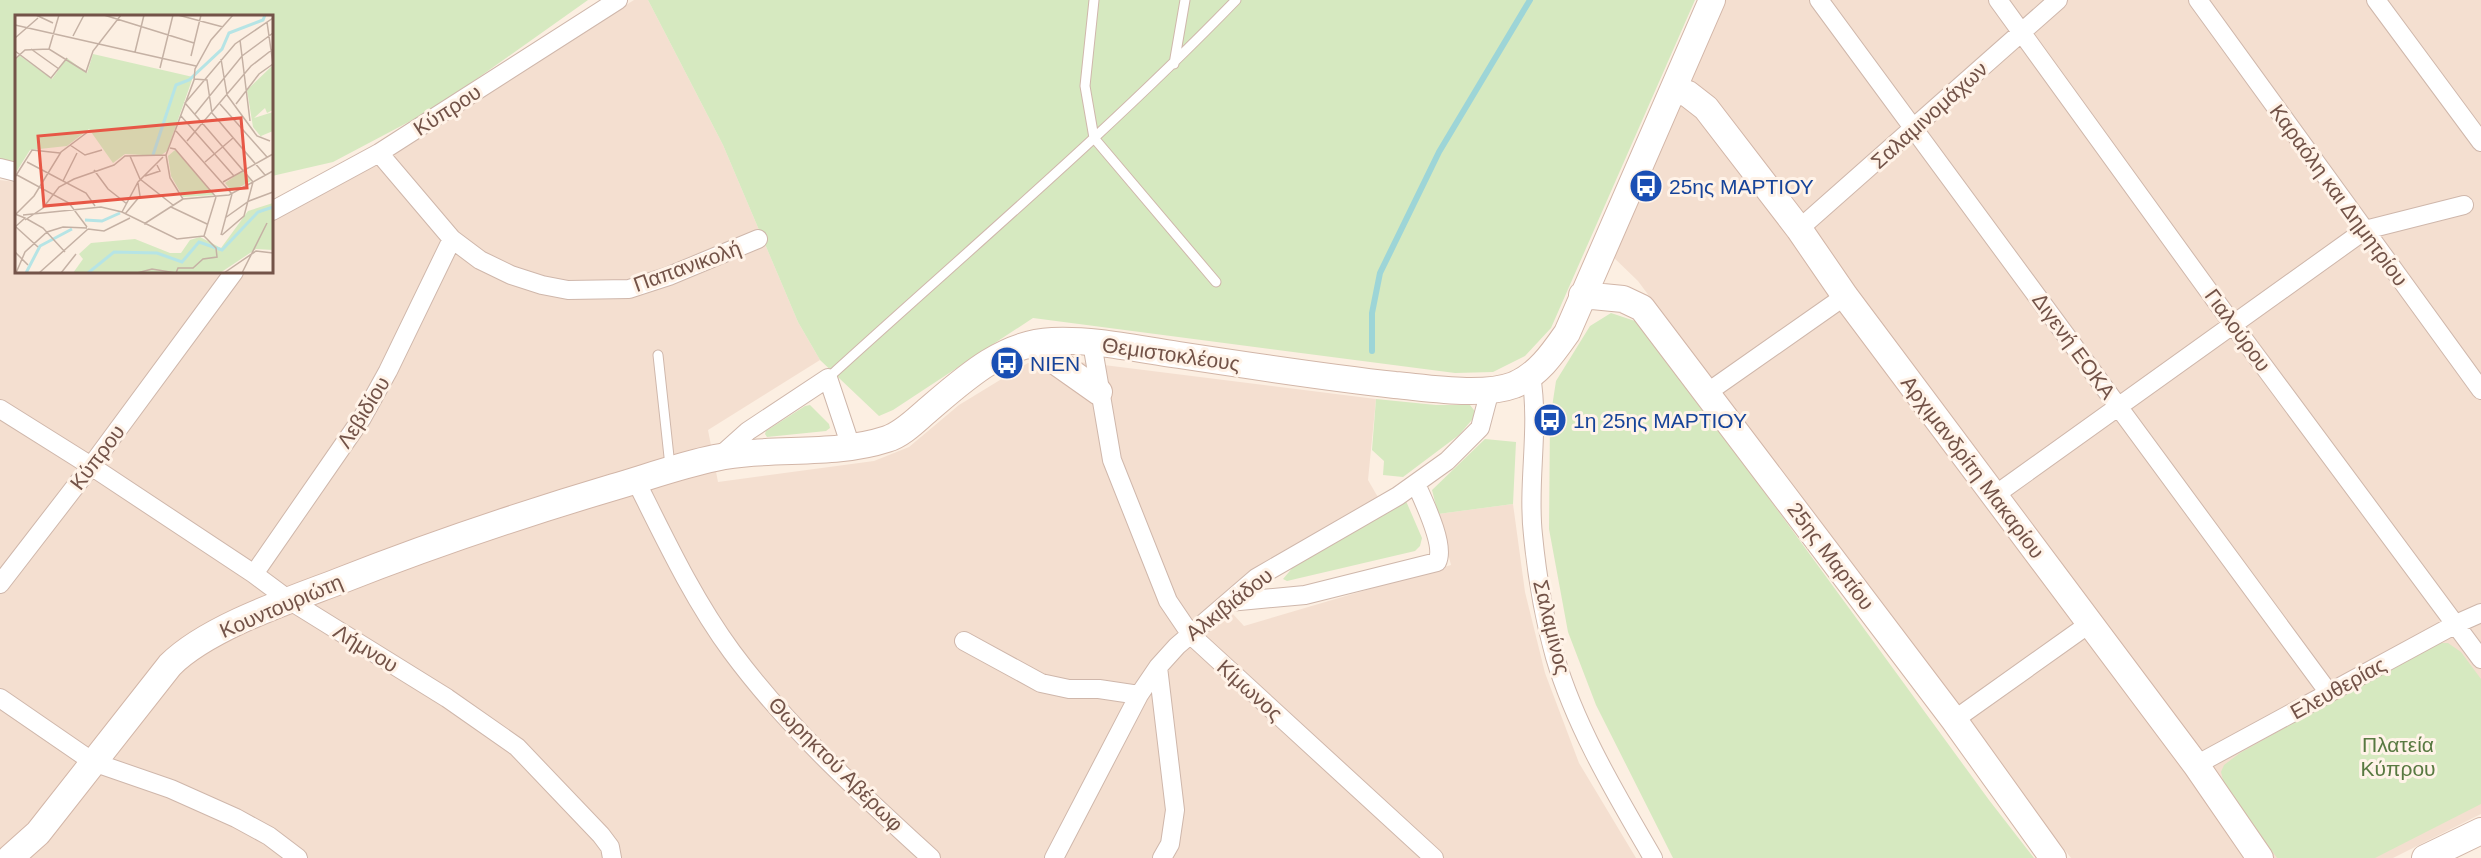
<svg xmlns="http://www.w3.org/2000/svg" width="2481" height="858" font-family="Arial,sans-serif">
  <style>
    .residential { fill: #f4dfd0 }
    .green { fill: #d6e9c0 }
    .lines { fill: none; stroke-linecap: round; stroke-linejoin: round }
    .stream { stroke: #9dd5d7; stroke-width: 6 }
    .lane-casing { stroke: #cfb7ab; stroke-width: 11 }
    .street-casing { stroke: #cfb7ab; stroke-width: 20 }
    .secondary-casing { stroke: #d2b6a8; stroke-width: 28 }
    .lane { stroke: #fff; stroke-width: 9 }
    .street { stroke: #fff; stroke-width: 18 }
    .secondary { stroke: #fff; stroke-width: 26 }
    .labels { text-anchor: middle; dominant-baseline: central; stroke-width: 6; stroke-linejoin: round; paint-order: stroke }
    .street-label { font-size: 21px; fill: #735348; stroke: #fff3e8 }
    .transit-label { font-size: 21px; fill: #164399; stroke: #fff3e8; text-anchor: start }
    .park-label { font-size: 21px; fill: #587941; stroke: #fff3e8 }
    .inset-river { fill: none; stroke: #b6e4e5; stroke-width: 3 }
    .inset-road { fill: none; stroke: #c5b1a4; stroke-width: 1.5 }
    .view { fill: #e75746; fill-opacity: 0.15; stroke: #e75746; stroke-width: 3 }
    .inset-edge { fill: none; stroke: #735348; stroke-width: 3 }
  </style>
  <rect width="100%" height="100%" fill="#fcefe2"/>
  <!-- residential -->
  <path class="residential" d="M 634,0 L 648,0 L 723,145 L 798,322 L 820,360 L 708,430 L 718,482 L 874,461 L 909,447 L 959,405 L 1028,363 L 1064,360 L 1376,399 L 1368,480 L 1379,499 L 1219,599 L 1244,626 L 1451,565 L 1438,514 L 1513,504 L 1525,592 L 1545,673 L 1579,763 L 1636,858 L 0,858 L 0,180 L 16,182 L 16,272 L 272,272 L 272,217 L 376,162 Z
    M 1723,0 L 2481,0 L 2481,814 L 2393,858 L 2071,858 L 1951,704 L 1638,281 L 1609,253 Z"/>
  <!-- green -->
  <path class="green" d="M 0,0 L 588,0 L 437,107 L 333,162 L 272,176 L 272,16 L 16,16 L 16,163 L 0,159 Z
    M 648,0 L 1695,0 L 1551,328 L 1525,356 L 1493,372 L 1455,373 L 1033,318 L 893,410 L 879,416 L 820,360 L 798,322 L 723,145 Z
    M 1611,313 L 1641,323 L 1989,800 L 2034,858 L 1673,858 L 1596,705 L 1568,632 L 1549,529 L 1550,420 L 1556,381 L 1590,326 Z
    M 1376,399 L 1436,405 L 1470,405 L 1477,414 L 1459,435 L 1403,477 L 1383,475 L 1384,461 L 1372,450 Z
    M 810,405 L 829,424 L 830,428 L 826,431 L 767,437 L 765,434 L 766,431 L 805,406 Z
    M 1485,439 L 1516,442 L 1513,504 L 1438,514 L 1432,490 Z
    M 1406,501 L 1422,538 L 1420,546 L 1415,551 L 1287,581 L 1283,579 L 1294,566 Z
    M 2440,643 L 2448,643 L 2461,652 L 2481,679 L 2481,804 L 2375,858 L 2277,858 L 2224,784 L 2221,772 L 2224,765 L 2240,753 L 2426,648 Z"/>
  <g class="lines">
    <!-- stream -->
    <path class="stream" d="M 1372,351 L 1372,313 L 1380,273 L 1439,152 L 1530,0"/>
    <!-- lane casing -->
    <g class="lane-casing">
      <path id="lane" d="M 1094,0 L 1085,86 L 1094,138 L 1216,282
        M 1174,64 L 1185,0
        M 658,355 L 670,466
        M 828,378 C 965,253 1107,133 1236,0"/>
    </g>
    <!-- street casing -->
    <g class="street-casing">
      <path id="street" d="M 1819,0 L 2329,693
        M 1998,0 L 2234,326 L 2481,659
        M 2198,0 L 2481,390
        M 2376,0 L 2481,142
        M 379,153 L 452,239 L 480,260 L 511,275 L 542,285 L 568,290 L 629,289 L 669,276 L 758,239
        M 0,168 L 16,172
        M 272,211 L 379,153 L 618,0
        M 1799,229 L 2058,0
        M 1092,343 L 1112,460 L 1168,601 L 1191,635 L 1434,858
        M 1531,376 C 1540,428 1527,483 1533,535 C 1537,576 1544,618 1555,657 C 1576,728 1616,794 1653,858
        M 1708,392 L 1845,296
        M 0,409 L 91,466 L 254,574 L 289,600 L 447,698 L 517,747 L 601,835 L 610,847 L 612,858
        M 719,457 L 748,431 L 828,378 L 851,447
        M 636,481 C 665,539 693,599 732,652 C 789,729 860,793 931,858
        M 1995,495 L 2365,230 L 2464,205
        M 254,574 L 362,418 L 388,371 L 452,239
        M 0,584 L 91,466 L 234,272
        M 1229,602 L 1305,595 L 1437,562 C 1446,546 1423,500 1416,484
        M 964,641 L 1041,683 L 1069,689 L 1099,689 L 1139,695
        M 1158,667 L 1175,810 L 1170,844 L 1162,858
        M 0,698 L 93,762 L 171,789 L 236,818 L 269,836 L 298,858
        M 1954,720 L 2089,624
        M 2196,765 L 2456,624 L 2481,613
        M 1054,858 L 1139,695 L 1158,667 L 1177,646 L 1256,578 L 1398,496 L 1447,461 L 1480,428 L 1490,390"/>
    </g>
    <!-- secondary casing -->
    <g class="secondary-casing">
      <path id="secondary" d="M 1674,89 L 1688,94 L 1706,108 L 1799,229 L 1845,296 L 2196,765 L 2260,858
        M 1582,295 L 1623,299 L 1642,308 L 1954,720 L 2053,858
        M 1031,344 L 1099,392
        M 10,858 L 38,833 L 170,665 C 207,628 287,601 337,582 C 428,546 520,515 614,487 C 648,477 681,465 715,458 C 771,446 832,457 887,439 C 903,434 917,419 929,409 C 964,379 1003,343 1052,341 C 1094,339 1137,349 1179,355 C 1251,366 1323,377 1395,385 C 1429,388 1482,397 1514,385 C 1538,375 1553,353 1567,333 L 1712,0
        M 2425,858 L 2481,831"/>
    </g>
    <!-- lane -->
    <use href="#lane" class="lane"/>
    <!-- street -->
    <use href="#street" class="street"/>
    <!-- secondary -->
    <use href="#secondary" class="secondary"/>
  </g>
  <!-- icons -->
  <defs>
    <g id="bus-disc" transform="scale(1.725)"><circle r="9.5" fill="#1a4fb4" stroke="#fff3e8"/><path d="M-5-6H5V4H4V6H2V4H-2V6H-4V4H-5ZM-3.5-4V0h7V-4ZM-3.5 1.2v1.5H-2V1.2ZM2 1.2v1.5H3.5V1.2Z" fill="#fff"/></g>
  </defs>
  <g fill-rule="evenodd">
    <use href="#bus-disc" x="1646" y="186"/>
    <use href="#bus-disc" x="1007" y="363"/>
    <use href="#bus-disc" x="1550" y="420"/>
  </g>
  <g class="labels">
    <!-- street labels -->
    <g class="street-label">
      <text transform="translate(447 110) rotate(-33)">Κύπρου</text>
      <text transform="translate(1929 115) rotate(-42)">Σαλαμινομάχων</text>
      <text transform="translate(2339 195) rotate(54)">Καραόλη και Δημητρίου</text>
      <text transform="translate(687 266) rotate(-20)">Παπανικολή</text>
      <text transform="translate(2238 330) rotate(54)">Γιαλούρου</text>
      <text transform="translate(2074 346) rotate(54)">Διγενή ΕΟΚΑ</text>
      <text transform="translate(1171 354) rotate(8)">Θεμιστοκλέους</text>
      <text transform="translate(363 412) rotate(-58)">Λεβιδίου</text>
      <text transform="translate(97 457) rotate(-53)">Κύπρου</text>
      <text transform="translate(1973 467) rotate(53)">Αρχιμανδρίτη Μακαρίου</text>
      <text transform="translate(1831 556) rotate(53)">25ης Μαρτίου</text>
      <text transform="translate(1229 604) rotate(-38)">Αλκιβιάδου</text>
      <text transform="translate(281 606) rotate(-23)">Κουντουριώτη</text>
      <text transform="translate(1552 627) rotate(76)">Σαλαμίνος</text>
      <text transform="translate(366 648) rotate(32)">Λήμνου</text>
      <text transform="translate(2338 688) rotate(-29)">Ελευθερίας</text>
      <text transform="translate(1250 690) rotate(42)">Κίμωνος</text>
      <text transform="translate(836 764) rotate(45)">Θωρηκτού Αβέρωφ</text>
    </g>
    <!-- transit labels -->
    <g class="transit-label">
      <text x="1669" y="186">25ης ΜΑΡΤΙΟΥ</text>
      <text x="1030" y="363">ΝΙΕΝ</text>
      <text x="1573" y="420">1η 25ης ΜΑΡΤΙΟΥ</text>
    </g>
    <!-- park labels -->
    <g class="park-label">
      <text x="2398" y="744">Πλατεία<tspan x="2398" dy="24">Κύπρου</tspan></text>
    </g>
  </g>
  <!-- overview -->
  <g transform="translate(15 15)">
    <rect width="258" height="258" fill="#fcefe2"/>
    <path d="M 78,39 L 178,62 L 152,136 L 145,141 L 110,139 L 98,148 L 74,114 L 52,131 L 15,135 L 0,159 L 0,45 L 4,40 L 37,64 L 52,43 L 72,58 ZM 258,50 L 258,95 L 252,98 L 250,93 L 239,103 L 258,97 L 258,116 L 246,121 L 239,105 L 247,123 L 238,112 L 232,75 ZM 160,135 L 199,180 L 168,182 L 156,161 L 153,141 ZM 227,156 L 236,166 L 217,176 L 210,168 ZM 258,188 L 258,235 L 241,234 L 205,258 L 58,258 L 68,244 L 64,239 L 76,228 L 120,224 L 155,238 L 166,238 L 175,225 L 185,222 L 206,233 L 233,196 Z" fill="#d6e9c0"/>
    <path class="inset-river" d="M 138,140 L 161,70 L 174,65 L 207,34 L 214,18 L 248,5 L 250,0M 70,205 L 87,206 L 105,198M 11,258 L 25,231 L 57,214M 73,258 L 99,237 L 142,238 L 167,247 L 184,227 L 207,235 L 243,197 L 258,192"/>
    <path class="inset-road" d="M 21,0 L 38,8M 89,0 L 179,28M 163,0 L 208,12M 252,7 L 258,49M 0,10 L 181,51M 58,21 L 69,0M 0,23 L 23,3M 225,25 L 235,106M 16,34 L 44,54M 34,34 L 44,0M 0,36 L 36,63 L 52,43M 120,37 L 129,0M 176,41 L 186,0M 0,44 L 10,35 L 34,34 L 71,57 L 78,36 L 106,0M 206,44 L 212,80M 145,53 L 158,0M 179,64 L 192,65 L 197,98M 212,80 L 242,121 L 255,126M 205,89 L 252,142M 221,89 L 244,59 L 258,49M 197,98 L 250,160M 180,99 L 227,41 L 258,18M 166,101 L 219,161M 161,116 L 217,179M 172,126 L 236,51 L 258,34M 55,130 L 70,140 L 87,135M 155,133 L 160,134 L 201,182M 151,140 L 155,163 L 168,184M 115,141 L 125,164 L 158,190M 12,147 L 71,178 L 80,191M 190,147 L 218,123M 79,155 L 93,174 L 112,189M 2,160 L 54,188 L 72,212M 130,161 L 145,156 L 142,150M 0,162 L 17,135 L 45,138M 48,166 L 62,138M 208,167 L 258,139M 168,184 L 214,180 L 258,156M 156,192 L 192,209M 107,197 L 123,167 L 148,142M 0,199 L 10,203 L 0,212M 1,199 L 19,181 L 46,137 L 74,116M 110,199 L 125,181 L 123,168M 8,200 L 86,192 L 107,197 L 162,224 L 189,221M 210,203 L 234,186 L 258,177M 12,204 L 28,213 L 50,237M 10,205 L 28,193 L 44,172 L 59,164 L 99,150 L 110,141 L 151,140 L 179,65 L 180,54 L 196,25 L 218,0M 129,209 L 168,184M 1,212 L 23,232M 73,214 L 89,216 L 115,203M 206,220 L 217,179M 207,220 L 229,201 L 238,167 L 170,88 L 220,29 L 258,3M 189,221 L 201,182M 0,237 L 13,250M 1,258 L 10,237 L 32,217 L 48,212 L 72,213M 24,258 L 73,214M 46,258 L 61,239M 122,258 L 137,254 L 161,258M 161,258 L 163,253 L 178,253 L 188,244 L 202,242 L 201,233 L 189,221M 209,258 L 241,236 L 258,238M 227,258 L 252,208"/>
    <path class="view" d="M 226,103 L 232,173 L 29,191 L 23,121 Z"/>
    <rect width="258" height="258" class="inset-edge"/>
  </g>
</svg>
